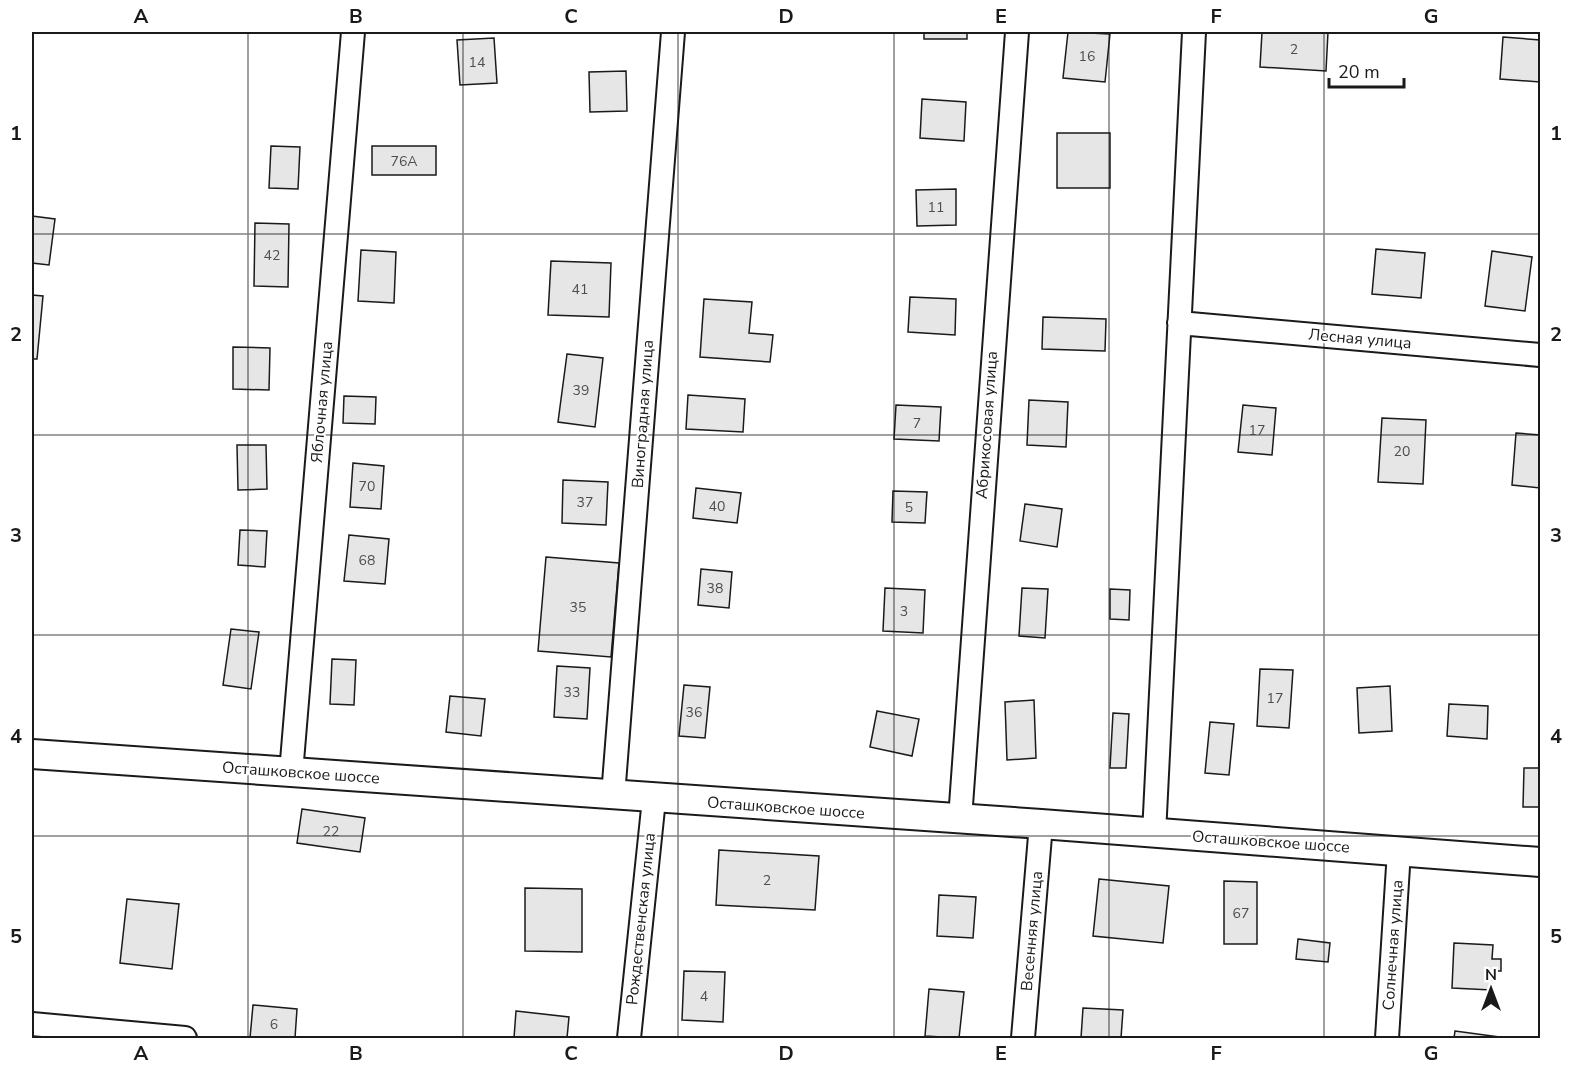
<svg xmlns="http://www.w3.org/2000/svg" width="1572" height="1070" font-family="'Nunito Sans',sans-serif">
  <style>
    .building { fill: #e6e6e6; stroke: #1a1a1a; stroke-width: 1.5 }
    .lines { fill: none; stroke-linecap: round; stroke-linejoin: round }
    .minor-casing { stroke: #1a1a1a; stroke-width: 26 }
    .tertiary-casing { stroke: #1a1a1a; stroke-width: 32 }
    .minor { stroke: #fff; stroke-width: 22 }
    .tertiary { stroke: #fff; stroke-width: 28 }
    .grid { fill: none; stroke: #1a1a1a; stroke-width: 1.5; stroke-opacity: 0.55 }
    .labels { text-anchor: middle; dominant-baseline: central; stroke-width: 4.5; stroke-linejoin: round; paint-order: stroke }
    .number-label { font-size: 14px; fill: #4d4d4d }
    .street-label { font-size: 16px; fill: #1a1a1a; stroke: #fff }
    .neatline { fill: none; stroke: #1a1a1a; stroke-width: 2 }
    .grid-label { font-size: 20px; text-anchor: middle; font-weight: bold; fill: #1a1a1a }
  </style>
  <rect width="100%" height="100%" fill="#fff"/>
  <!-- building -->
  <path class="building" d="M 924,32 L 967,32 L 967,39 L 924,39 Z
    M 1068,32 L 1110,34 L 1105,82 L 1063,78 Z
    M 1262,32 L 1328,32 L 1326,71 L 1260,67 Z
    M 1503,37 L 1540,40 L 1540,82 L 1500,79 Z
    M 494,38 L 497,83 L 460,85 L 457,40 Z
    M 626,71 L 627,111 L 590,112 L 589,72 Z
    M 922,99 L 966,102 L 964,141 L 920,138 Z
    M 1057,133 L 1110,133 L 1110,188 L 1057,188 Z
    M 271,146 L 300,147 L 298,189 L 269,188 Z
    M 372,146 L 436,146 L 436,175 L 372,175 Z
    M 956,189 L 956,225 L 917,226 L 916,190 Z
    M 32,216 L 55,219 L 49,265 L 32,263 Z
    M 255,223 L 289,224 L 288,287 L 254,286 Z
    M 1376,249 L 1425,253 L 1421,298 L 1372,294 Z
    M 361,250 L 396,252 L 394,303 L 358,301 Z
    M 1492,251 L 1532,257 L 1525,311 L 1485,306 Z
    M 551,261 L 611,263 L 609,317 L 548,315 Z
    M 32,295 L 43,296 L 37,359 L 32,359 Z
    M 910,297 L 956,299 L 955,335 L 908,332 Z
    M 704,299 L 752,302 L 749,333 L 773,335 L 770,362 L 700,357 Z
    M 1043,317 L 1106,319 L 1105,351 L 1042,349 Z
    M 233,347 L 270,348 L 269,390 L 233,389 Z
    M 567,354 L 603,358 L 595,427 L 558,422 Z
    M 688,395 L 745,399 L 743,432 L 686,429 Z
    M 344,396 L 376,397 L 375,424 L 343,423 Z
    M 1029,400 L 1068,402 L 1066,447 L 1027,445 Z
    M 896,405 L 941,407 L 939,441 L 894,439 Z
    M 1243,405 L 1276,408 L 1272,455 L 1238,452 Z
    M 1382,418 L 1426,420 L 1423,484 L 1378,482 Z
    M 1516,433 L 1540,435 L 1540,488 L 1512,485 Z
    M 237,445 L 266,445 L 267,489 L 238,490 Z
    M 353,463 L 384,466 L 381,509 L 350,507 Z
    M 563,480 L 608,482 L 606,525 L 562,523 Z
    M 696,488 L 741,493 L 737,523 L 693,518 Z
    M 893,491 L 927,492 L 925,523 L 892,522 Z
    M 1025,504 L 1062,509 L 1057,547 L 1020,541 Z
    M 240,530 L 267,531 L 265,567 L 238,565 Z
    M 349,535 L 389,539 L 385,584 L 344,581 Z
    M 546,557 L 619,563 L 611,657 L 538,651 Z
    M 701,569 L 732,572 L 729,608 L 698,605 Z
    M 885,588 L 925,590 L 923,633 L 883,631 Z
    M 1022,588 L 1048,589 L 1045,638 L 1019,636 Z
    M 1110,589 L 1130,590 L 1129,620 L 1110,619 Z
    M 231,629 L 259,632 L 251,689 L 223,685 Z
    M 332,659 L 356,660 L 354,705 L 330,704 Z
    M 557,666 L 590,668 L 587,719 L 554,717 Z
    M 1260,669 L 1293,670 L 1289,728 L 1257,726 Z
    M 684,685 L 710,687 L 705,738 L 679,736 Z
    M 1390,686 L 1392,731 L 1359,733 L 1357,688 Z
    M 450,696 L 485,699 L 481,736 L 446,732 Z
    M 1034,700 L 1036,758 L 1007,760 L 1005,702 Z
    M 1449,704 L 1488,706 L 1487,739 L 1447,736 Z
    M 877,711 L 919,719 L 912,756 L 870,747 Z
    M 1113,713 L 1129,714 L 1126,768 L 1110,768 Z
    M 1210,722 L 1234,724 L 1229,775 L 1205,773 Z
    M 1524,768 L 1540,768 L 1539,807 L 1523,807 Z
    M 302,809 L 365,818 L 360,852 L 297,843 Z
    M 719,850 L 819,856 L 815,910 L 716,905 Z
    M 1099,879 L 1169,886 L 1163,943 L 1093,936 Z
    M 1224,881 L 1257,882 L 1257,944 L 1224,944 Z
    M 525,888 L 582,889 L 582,952 L 525,951 Z
    M 939,895 L 976,897 L 973,938 L 937,936 Z
    M 127,899 L 179,904 L 172,969 L 120,963 Z
    M 1298,939 L 1330,943 L 1328,962 L 1296,959 Z
    M 1454,943 L 1493,945 L 1492,959 L 1501,959 L 1501,971 L 1492,971 L 1491,990 L 1452,988 Z
    M 684,971 L 725,972 L 723,1022 L 682,1020 Z
    M 929,989 L 964,992 L 959,1038 L 925,1036 Z
    M 253,1005 L 297,1009 L 295,1038 L 250,1038 Z
    M 1083,1008 L 1123,1010 L 1121,1038 L 1081,1038 Z
    M 516,1011 L 569,1017 L 567,1038 L 514,1038 Z
    M 1455,1031 L 1507,1038 L 1454,1038 Z"/>
  <g class="lines">
    <!-- minor casing -->
    <g class="minor-casing">
      <path id="minor" d="M 1179,323 L 1540,355
        M 291,773 L 353,32
        M 613,796 L 673,32
        M 960,819 L 1017,32
        M 1154,834 L 1194,32
        M 32,1024 L 185,1038
        M 629,1038 L 654,799
        M 1023,1038 L 1041,824
        M 1387,1038 L 1399,851"/>
    </g>
    <!-- tertiary casing -->
    <g class="tertiary-casing">
      <path id="tertiary" d="M 32,754 L 1041,824 L 1540,862"/>
    </g>
    <!-- minor -->
    <use href="#minor" class="minor"/>
    <!-- tertiary -->
    <use href="#tertiary" class="tertiary"/>
  </g>
  <!-- grid -->
  <path class="grid" d="M 248,32 L 248,1038M 463,32 L 463,1038M 678,32 L 678,1038M 894,32 L 894,1038M 1109,32 L 1109,1038M 1324,32 L 1324,1038M 32,234 L 1540,234M 32,435 L 1540,435M 32,635 L 1540,635M 32,836 L 1540,836"/>
  <g class="labels">
    <!-- number labels -->
    <g class="number-label">
      <text x="1294" y="49">2</text>
      <text x="1087" y="56">16</text>
      <text x="477" y="62">14</text>
      <text x="404" y="161">76А</text>
      <text x="936" y="207">11</text>
      <text x="272" y="255">42</text>
      <text x="580" y="289">41</text>
      <text x="581" y="390">39</text>
      <text x="917" y="423">7</text>
      <text x="1257" y="430">17</text>
      <text x="1402" y="451">20</text>
      <text x="367" y="486">70</text>
      <text x="585" y="502">37</text>
      <text x="717" y="506">40</text>
      <text x="909" y="507">5</text>
      <text x="367" y="560">68</text>
      <text x="715" y="588">38</text>
      <text x="578" y="607">35</text>
      <text x="904" y="611">3</text>
      <text x="572" y="692">33</text>
      <text x="1275" y="698">17</text>
      <text x="694" y="712">36</text>
      <text x="331" y="831">22</text>
      <text x="767" y="880">2</text>
      <text x="1241" y="913">67</text>
      <text x="704" y="996">4</text>
      <text x="274" y="1024">6</text>
    </g>
    <!-- street labels -->
    <g class="street-label">
      <text transform="translate(1360 339) rotate(5)">Лесная улица</text>
      <text transform="translate(322 402) rotate(-85)">Яблочная улица</text>
      <text transform="translate(643 414) rotate(-86)">Виноградная улица</text>
      <text transform="translate(987 425) rotate(-86)">Абрикосовая улица</text>
      <text transform="translate(301 773) rotate(4)">Осташковское шоссе</text>
      <text transform="translate(786 808) rotate(4)">Осташковское шоссе</text>
      <text transform="translate(1271 842) rotate(4)">Осташковское шоссе</text>
      <text transform="translate(641 919) rotate(-84)">Рождественская улица</text>
      <text transform="translate(1032 931) rotate(-85)">Весенняя улица</text>
      <text transform="translate(1393 945) rotate(-86)">Солнечная улица</text>
    </g>
  </g>
  <!-- border -->
  <rect width="1572" height="1070" fill="none" stroke="#ffffff" stroke-width="66"/>
  <!-- north arrow -->
  <g transform="translate(1491 989)" stroke="#ffffff" stroke-width="4.5" paint-order="stroke">
  <path d="M0-4.5L10 22L0 15L-10 22Z" fill="#1a1a1a"/>
  <text y="-9" font-size="16" font-weight="bold" text-anchor="middle" fill="#1a1a1a">N</text>
  </g>
  <!-- scale -->
  <path d="M1329 78v9h75v-9" fill="none" stroke="#1a1a1a" stroke-width="3"/>
  <text x="1338" y="78" font-size="18" fill="#1a1a1a" stroke="#ffffff" stroke-width="4.5" paint-order="stroke">20 m</text>
  <rect x="33" y="33" width="1506" height="1004" class="neatline"/>
  <g class="grid-label">
    <text x="141" y="23">A</text>
    <text x="356" y="23">B</text>
    <text x="571" y="23">C</text>
    <text x="786" y="23">D</text>
    <text x="1001" y="23">E</text>
    <text x="1216" y="23">F</text>
    <text x="1431" y="23">G</text>
    <text x="16" y="140">1</text>
    <text x="1556" y="140">1</text>
    <text x="16" y="341">2</text>
    <text x="1556" y="341">2</text>
    <text x="16" y="542">3</text>
    <text x="1556" y="542">3</text>
    <text x="16" y="743">4</text>
    <text x="1556" y="743">4</text>
    <text x="16" y="943">5</text>
    <text x="1556" y="943">5</text>
    <text x="141" y="1060">A</text>
    <text x="356" y="1060">B</text>
    <text x="571" y="1060">C</text>
    <text x="786" y="1060">D</text>
    <text x="1001" y="1060">E</text>
    <text x="1216" y="1060">F</text>
    <text x="1431" y="1060">G</text>
  </g>
</svg>
